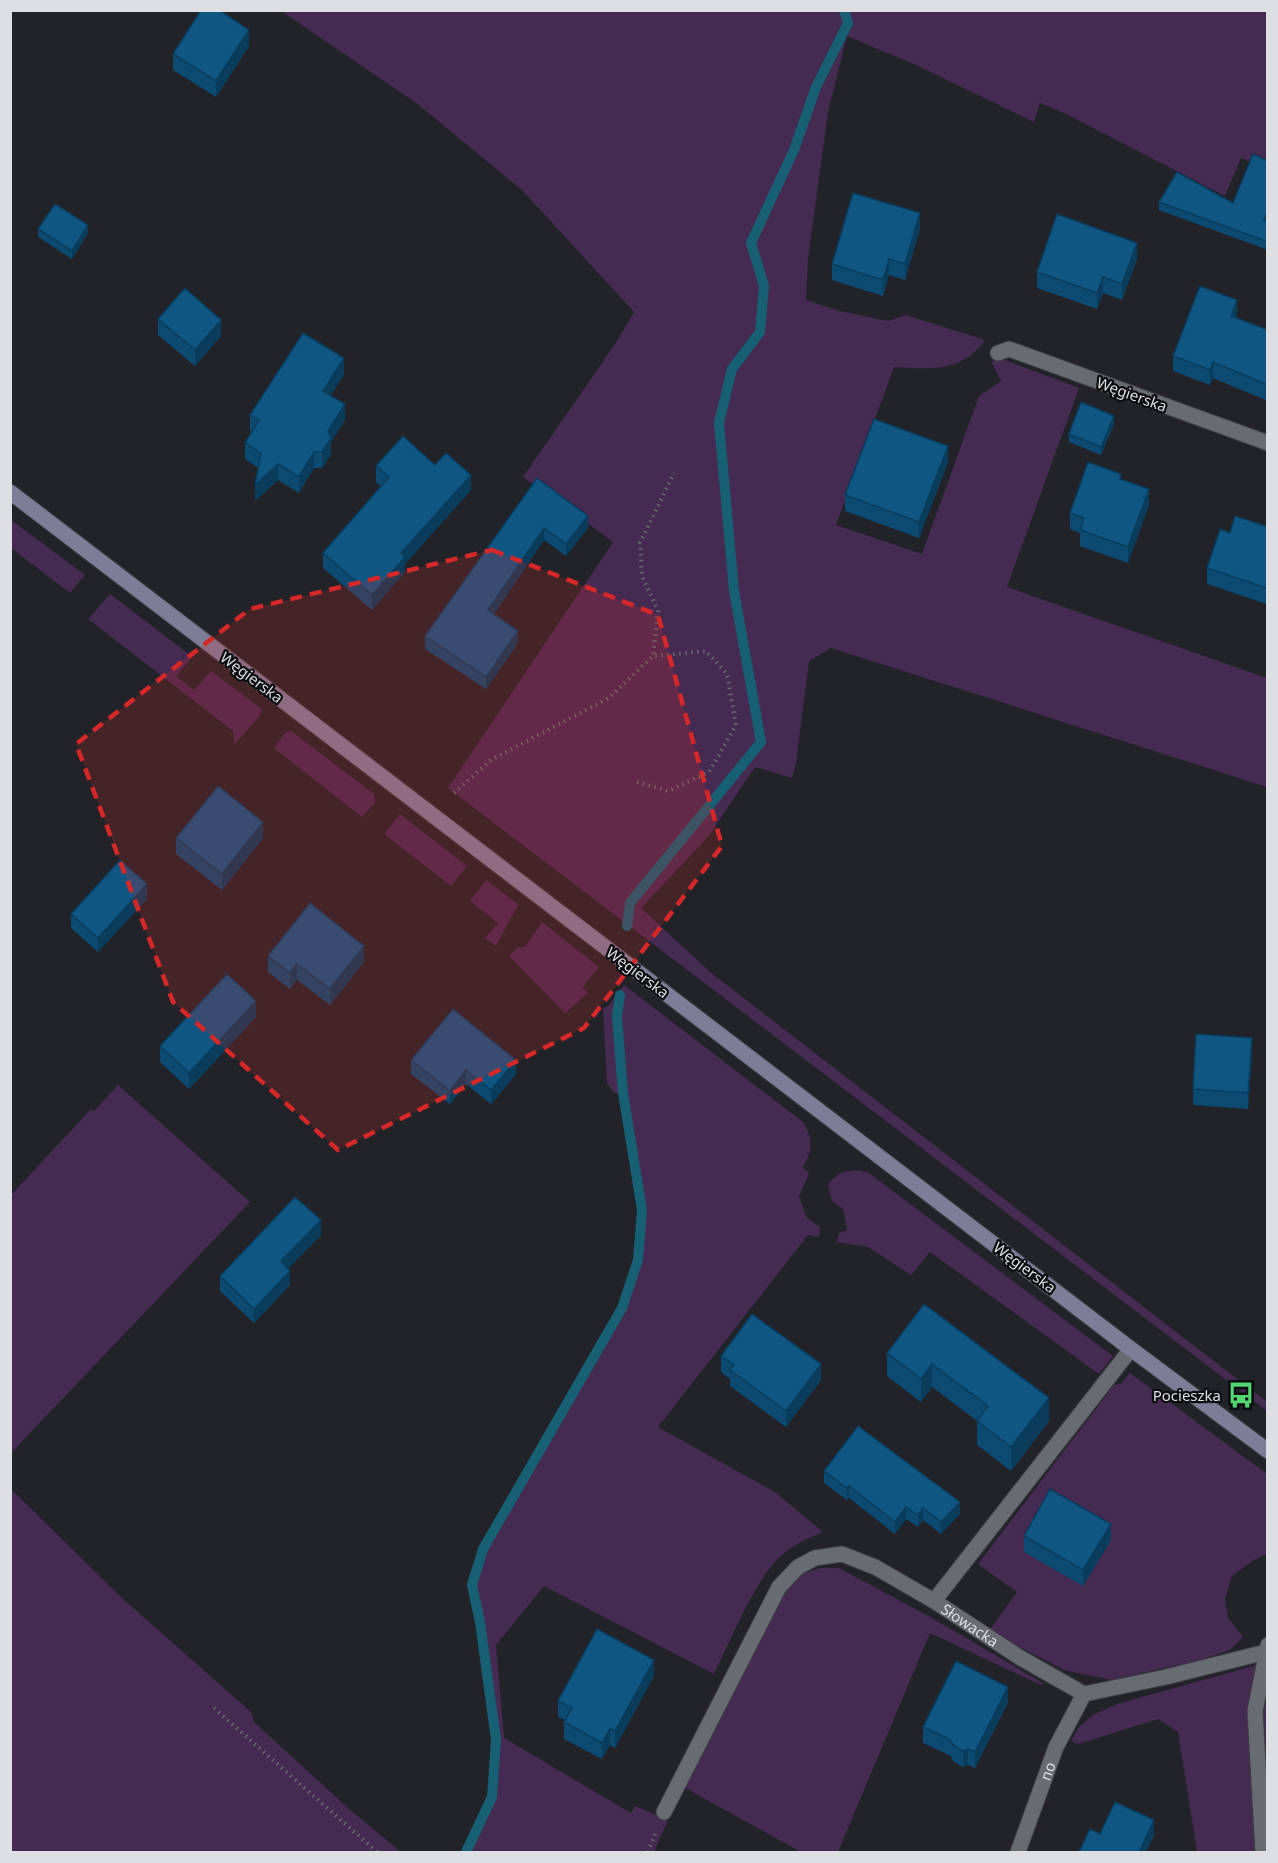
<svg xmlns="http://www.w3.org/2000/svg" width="1278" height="1863" font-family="'Noto Sans',sans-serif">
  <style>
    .green { fill: #452a51 }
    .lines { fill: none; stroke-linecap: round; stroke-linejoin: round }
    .stream { stroke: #176073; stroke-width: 10 }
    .street-casing { stroke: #3d3f44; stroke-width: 17 }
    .secondary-casing { stroke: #3d3f44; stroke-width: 17 }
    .path { stroke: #686a6f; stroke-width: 4; stroke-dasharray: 1.5 4.5; stroke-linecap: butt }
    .street { stroke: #676b72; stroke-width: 15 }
    .secondary { stroke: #7e7d98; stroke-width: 15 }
    .wall { fill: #0d4a71 }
    .shaded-wall { fill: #0a3c5c }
    .building { fill: #0f5683; stroke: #0a3c5c; stroke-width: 1.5 }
    .marked { fill: #d62828; fill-opacity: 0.2; stroke: #d62828; stroke-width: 4.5; stroke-dasharray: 12 8; stroke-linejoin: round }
    .labels { text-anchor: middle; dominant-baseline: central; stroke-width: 4.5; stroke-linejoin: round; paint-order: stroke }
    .street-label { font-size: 15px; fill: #dddfe3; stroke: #0b0d0f }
    .poi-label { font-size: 15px; fill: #dddfe3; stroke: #0b0d0f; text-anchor: end }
  </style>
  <rect width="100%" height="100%" fill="#212329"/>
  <!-- green -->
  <path class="green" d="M 286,10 L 1267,11 L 1267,168 L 1241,158 L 1225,196 L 1064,113 L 1040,103 L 1034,122 L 916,65 L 847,36 L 828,112 L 808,259 L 806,300 L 840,311 L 888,321 L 906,315 L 985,340 C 962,373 930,369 894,367 L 836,525 L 922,554 L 979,396 L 1001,381 L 991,361 L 1005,360 L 1079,388 L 1007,587 L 1267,678 L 1267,787 L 831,648 L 809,661 L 796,763 L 792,778 L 755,767 L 708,837 L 641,908 L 710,972 L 1267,1402 L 1267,1411 L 448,788 L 613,542 L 523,477 L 615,344 L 634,312 L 522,190 L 415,102 L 284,13 Z
    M 10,519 L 85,575 L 70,593 L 11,548 Z
    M 110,594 L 190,655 L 189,661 L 176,676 L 194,690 L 211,671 L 262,709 L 259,717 L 234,745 L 233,731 L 88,619 Z
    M 291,731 L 374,794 L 375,803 L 362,817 L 274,748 L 285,733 Z
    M 400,814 L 467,866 L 451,886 L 384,834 Z
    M 486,880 L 519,905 C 509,919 504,932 496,946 L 485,938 L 498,923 L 470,901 Z
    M 542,922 L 599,967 L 584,985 L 583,988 L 588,993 L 565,1013 L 509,956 L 517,948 L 525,947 Z
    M 624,985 L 803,1122 C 813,1138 813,1150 803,1167 L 809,1173 L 799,1197 L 807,1218 L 820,1227 L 819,1237 L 808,1235 L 658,1427 L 775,1492 L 823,1532 C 810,1538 794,1544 783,1554 C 757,1575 730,1642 714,1674 L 544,1586 L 496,1645 L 504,1738 L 631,1813 L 635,1806 L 668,1820 L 654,1852 L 463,1852 L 489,1794 L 494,1737 L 477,1622 L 469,1584 L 481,1548 L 620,1307 L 635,1259 L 638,1209 L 620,1095 L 612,1091 L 607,1083 L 603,1009 L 609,1005 Z
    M 118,1085 L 250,1202 L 11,1453 L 11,1195 L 91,1109 L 94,1111 Z
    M 859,1170 L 869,1173 L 1113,1356 L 1099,1374 L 930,1252 L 911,1275 L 868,1247 L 837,1242 L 839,1233 L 847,1230 L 843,1209 L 832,1201 L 828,1185 C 836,1173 844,1171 859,1170 Z
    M 1130,1373 L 1267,1474 L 1267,1554 L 1254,1560 L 1232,1576 L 1225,1599 L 1228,1618 L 1243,1637 L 1230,1650 L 1200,1660 L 1111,1680 L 1064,1670 L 989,1631 L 1017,1592 L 978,1564 L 1114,1385 L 1121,1384 Z
    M 11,1489 L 122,1598 L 251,1712 L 254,1722 L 348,1808 L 401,1852 L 11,1852 Z
    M 821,1568 L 839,1568 L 932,1618 L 1043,1683 L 1041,1685 L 930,1633 L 838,1852 L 801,1852 L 685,1788 L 764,1625 L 785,1590 L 803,1573 Z
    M 1267,1662 L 1267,1852 L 1197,1852 L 1178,1732 L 1158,1719 L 1078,1744 L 1071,1741 L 1079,1727 L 1093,1715 L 1117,1704 Z"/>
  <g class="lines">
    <!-- stream -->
    <path class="stream" d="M 627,926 L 630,903 L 761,742 L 734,591 L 719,423 L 732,369 L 760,332 L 764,286 L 751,243 L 794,150 L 816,87 L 848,23 L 844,10
      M 466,1852 L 492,1797 L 496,1740 L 480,1622 L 472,1585 L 483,1549 L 622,1308 L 638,1260 L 642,1210 L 623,1093 L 617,1016 L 620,995"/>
    <!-- street casing -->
    <g class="street-casing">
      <g id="street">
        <path d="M 998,353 L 1009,349 L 1268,443"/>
        <path id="s1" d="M 1131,1349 L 934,1601 L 1019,1657 L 1084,1694 L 1166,1677 L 1266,1652"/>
        <path d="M 664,1812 L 779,1587 L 798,1567 L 815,1558 L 842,1554 L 875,1567 L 934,1601"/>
        <path id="s2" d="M 1018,1852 L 1056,1747 L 1084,1694"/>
        <path d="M 1263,1852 L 1255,1711 L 1268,1645"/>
      </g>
    </g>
    <!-- secondary casing -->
    <g class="secondary-casing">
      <path id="secondary" d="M 10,492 L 1131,1349 L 1268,1451"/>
    </g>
    <!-- path -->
    <path class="path" d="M 637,782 L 668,791 L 709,772 L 736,725 L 727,674 L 706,651 L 653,656
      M 454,793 L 491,760 L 609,698 L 653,656 L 658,611 L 642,576 L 640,543 L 674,473
      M 214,1708 L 377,1852
      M 648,1852 L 655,1834"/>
    <!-- street -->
    <use href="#street" class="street"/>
    <!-- secondary -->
    <use href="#secondary" class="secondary"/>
  </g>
  <!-- wall -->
  <path class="wall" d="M 249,46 L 216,97 L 173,70 L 173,54 Z
    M 1159,202 L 1266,222 L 1268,222 L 1268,250 L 1159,210 Z
    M 38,229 L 88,233 L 72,259 L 38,237 Z
    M 920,229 L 905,280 L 889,275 L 883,296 L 832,280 L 832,264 Z
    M 1137,259 L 1122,300 L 1103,293 L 1097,309 L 1037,288 L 1037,272 Z
    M 1237,315 L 1236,318 L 1268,330 L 1268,401 L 1213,378 L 1210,385 L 1173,371 L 1173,356 Z
    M 158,319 L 221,336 L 195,366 L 158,335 Z
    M 344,374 L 331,395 L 345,420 L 331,442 L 331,454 L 322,468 L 314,468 L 299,493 L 278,480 L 255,501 L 258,468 L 245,459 L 245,443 L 252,432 L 250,431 L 250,415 Z
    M 1114,424 L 1101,455 L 1069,442 L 1069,434 Z
    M 948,462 L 919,538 L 845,511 L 845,495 Z
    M 435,465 L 471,490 L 405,564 L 405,572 L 372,610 L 323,568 L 323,553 L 381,486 L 376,482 L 376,466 Z
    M 537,478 L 588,528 L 566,556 L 544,540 L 494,614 L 518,643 L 486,689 L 425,649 L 425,636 Z
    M 1121,479 L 1149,505 L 1128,563 L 1080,546 L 1080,533 L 1070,529 L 1070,513 Z
    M 1268,527 L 1266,604 L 1207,584 L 1207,568 L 1230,533 Z
    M 176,838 L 263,838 L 222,890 L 176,854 Z
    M 147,899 L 98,952 L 71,928 L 71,914 Z
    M 268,956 L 364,962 L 330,1005 L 297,980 L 290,989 L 268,972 Z
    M 256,1017 L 189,1089 L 160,1062 L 160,1046 Z
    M 1252,1054 L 1248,1109 L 1193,1105 L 1193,1089 Z
    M 411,1060 L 516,1074 L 491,1104 L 466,1084 L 450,1104 L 411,1074 Z
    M 321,1235 L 288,1268 L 290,1285 L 254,1323 L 220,1291 L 220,1276 Z
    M 924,1304 L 1049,1421 L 1011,1471 L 977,1445 L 977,1421 L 932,1387 L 921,1402 L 887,1376 L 887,1353 Z
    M 721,1356 L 821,1380 L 786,1427 L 730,1386 L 730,1379 L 721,1372 Z
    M 824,1471 L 960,1514 L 941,1534 L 923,1520 L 918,1527 L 906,1519 L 895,1534 L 849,1498 L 847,1500 L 824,1483 Z
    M 1024,1536 L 1111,1540 L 1083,1586 L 1024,1552 Z
    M 654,1676 L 615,1748 L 610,1745 L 602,1759 L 564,1739 L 564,1722 L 565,1720 L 558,1717 L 558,1701 Z
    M 1008,1703 L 975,1768 L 968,1765 L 963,1767 L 953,1761 L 951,1756 L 923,1743 L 923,1727 Z"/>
  <!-- shaded-wall -->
  <path class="shaded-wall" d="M 249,30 L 249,46 L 216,97 L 216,81 Z
    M 1268,211 L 1268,219 L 1264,228 L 1264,220 Z
    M 920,213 L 920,229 L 905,280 L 905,264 Z
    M 88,225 L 88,233 L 72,259 L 72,251 Z
    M 1137,243 L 1137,259 L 1122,300 L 1122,284 Z
    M 889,259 L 889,275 L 883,296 L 883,280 Z
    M 1103,277 L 1103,293 L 1097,309 L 1097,293 Z
    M 1237,300 L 1237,315 L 1231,331 L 1231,316 Z
    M 221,320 L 221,336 L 195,366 L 195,350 Z
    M 344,358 L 344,374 L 323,407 L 323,391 Z
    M 1213,362 L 1213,378 L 1210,385 L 1210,370 Z
    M 345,404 L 345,420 L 331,442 L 331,454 L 322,468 L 322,452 L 328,431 Z
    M 1114,416 L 1114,424 L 1101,455 L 1101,447 Z
    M 948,446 L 948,462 L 919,538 L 919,522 Z
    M 314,452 L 314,468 L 299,493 L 299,477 Z
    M 278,464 L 278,480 L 255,501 L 255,485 Z
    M 471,475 L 471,490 L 405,564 L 405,572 L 372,610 L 372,595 L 401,553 Z
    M 1149,489 L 1149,505 L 1128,563 L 1128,547 Z
    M 588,516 L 588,528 L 566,556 L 566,544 Z
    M 544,528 L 544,540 L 488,623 L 488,610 Z
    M 1268,584 L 1268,600 L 1266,604 L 1266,588 Z
    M 518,631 L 518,643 L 486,689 L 486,677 Z
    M 263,822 L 263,838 L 222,890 L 222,874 Z
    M 147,884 L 147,899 L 98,952 L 98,938 Z
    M 364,946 L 364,962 L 330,1005 L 330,989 Z
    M 297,964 L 297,980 L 290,989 L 290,973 Z
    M 256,1001 L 256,1017 L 189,1089 L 189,1073 Z
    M 1252,1038 L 1252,1054 L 1248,1109 L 1248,1093 Z
    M 516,1060 L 516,1074 L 491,1104 L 491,1090 Z
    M 466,1070 L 466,1084 L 450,1104 L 450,1091 Z
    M 321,1220 L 321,1235 L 281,1276 L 281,1261 Z
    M 290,1271 L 290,1285 L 254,1323 L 254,1309 Z
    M 821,1364 L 821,1380 L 786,1427 L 786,1411 Z
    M 932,1364 L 932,1387 L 921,1402 L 921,1379 Z
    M 1049,1398 L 1049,1421 L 1011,1471 L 1011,1447 Z
    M 849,1486 L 849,1498 L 847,1500 L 847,1488 Z
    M 960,1502 L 960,1514 L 941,1534 L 941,1522 Z
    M 906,1507 L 906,1519 L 895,1534 L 895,1522 Z
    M 923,1508 L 923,1520 L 918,1527 L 918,1515 Z
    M 1111,1524 L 1111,1540 L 1083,1586 L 1083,1570 Z
    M 654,1660 L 654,1676 L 615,1748 L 615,1731 Z
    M 1008,1687 L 1008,1703 L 975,1768 L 975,1752 Z
    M 610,1729 L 610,1745 L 602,1759 L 602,1743 Z
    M 968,1749 L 968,1765 L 963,1767 L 963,1751 Z
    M 1154,1820 L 1154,1836 L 1146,1852 L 1139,1852 Z"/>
  <!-- building -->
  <path class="building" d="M 201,10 L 219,10 L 249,30 L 216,81 L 173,54 Z
    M 1253,154 L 1268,161 L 1268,211 L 1264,220 L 1268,222 L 1268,242 L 1159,202 L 1177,172 L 1233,203 Z
    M 853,193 L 920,213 L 905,264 L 889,259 L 883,280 L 832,264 Z
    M 55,204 L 88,225 L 72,251 L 38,229 Z
    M 1057,214 L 1137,243 L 1122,284 L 1103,277 L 1097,293 L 1037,272 Z
    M 1200,286 L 1237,300 L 1231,316 L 1268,330 L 1268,385 L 1213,362 L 1210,370 L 1173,356 Z
    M 185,288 L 221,320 L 195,350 L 158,319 Z
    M 303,333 L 344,358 L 323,391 L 345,404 L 328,431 L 331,438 L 322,452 L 314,452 L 299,477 L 278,464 L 255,485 L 261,453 L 245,443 L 259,420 L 250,415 Z
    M 1081,402 L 1114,416 L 1101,447 L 1069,434 Z
    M 874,419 L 948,446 L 919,522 L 845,495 Z
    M 403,436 L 435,465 L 446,453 L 471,475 L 401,553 L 405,557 L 372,595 L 323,553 L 389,477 L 376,466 Z
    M 1088,462 L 1121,474 L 1120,479 L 1149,489 L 1128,547 L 1080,530 L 1084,518 L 1070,513 Z
    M 537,478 L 588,516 L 566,544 L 544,528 L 492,604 L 488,610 L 518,631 L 486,677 L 425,636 Z
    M 1235,516 L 1268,527 L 1268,584 L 1266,588 L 1207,568 L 1220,529 L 1230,533 Z
    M 218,786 L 263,822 L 222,874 L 176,838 Z
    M 120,860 L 147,884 L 98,938 L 71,914 Z
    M 310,903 L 364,946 L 330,989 L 297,964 L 290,973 L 268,956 Z
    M 227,974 L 256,1001 L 189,1073 L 160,1046 Z
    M 453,1009 L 516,1060 L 491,1090 L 466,1070 L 450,1091 L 411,1060 Z
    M 1196,1034 L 1252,1038 L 1248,1093 L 1193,1089 Z
    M 295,1197 L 321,1220 L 281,1261 L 290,1271 L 254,1309 L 220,1276 Z
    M 924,1304 L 1049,1398 L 1011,1447 L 977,1421 L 988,1406 L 932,1364 L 921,1379 L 887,1353 Z
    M 752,1314 L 821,1364 L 786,1411 L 730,1370 L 734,1365 L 721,1356 Z
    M 858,1426 L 960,1502 L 941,1522 L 923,1508 L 918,1515 L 906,1507 L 895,1522 L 849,1486 L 847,1488 L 824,1471 Z
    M 1050,1489 L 1111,1524 L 1083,1570 L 1024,1536 Z
    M 597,1629 L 654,1660 L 615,1731 L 610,1729 L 602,1743 L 564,1722 L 572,1708 L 558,1701 Z
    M 956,1661 L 1008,1687 L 975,1752 L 968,1749 L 963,1751 L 953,1745 L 951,1740 L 923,1727 Z
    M 1115,1802 L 1154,1820 L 1139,1852 L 1141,1852 L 1079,1852 L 1090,1829 L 1100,1834 Z"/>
  <!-- marked area -->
  <path class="marked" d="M 492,550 L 658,615 L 722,846 L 584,1028 L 338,1150 L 173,1002 L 76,744 L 250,609 Z"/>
  <!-- icons -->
  <defs>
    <g id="bus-bare" transform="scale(2.07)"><path d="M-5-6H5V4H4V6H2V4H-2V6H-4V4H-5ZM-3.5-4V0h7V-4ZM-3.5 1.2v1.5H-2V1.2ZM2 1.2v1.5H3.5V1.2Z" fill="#53d672" stroke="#0b0d0f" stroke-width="2.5" paint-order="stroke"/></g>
  </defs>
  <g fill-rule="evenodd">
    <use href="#bus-bare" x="1241" y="1395"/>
  </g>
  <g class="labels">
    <!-- street labels -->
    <g class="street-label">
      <text transform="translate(1132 394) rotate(20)">Węgierska</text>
      <text transform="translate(252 677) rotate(37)">Węgierska</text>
      <text transform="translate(638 972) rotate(37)">Węgierska</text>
      <text transform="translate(1025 1267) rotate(37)">Węgierska</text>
      <text stroke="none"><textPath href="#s1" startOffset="363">Słowacka</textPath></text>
      <text stroke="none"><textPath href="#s2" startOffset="86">no</textPath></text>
    </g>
    <!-- poi labels -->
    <g class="poi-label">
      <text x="1221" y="1395">Pocieszka</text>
    </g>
  </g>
  <!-- border -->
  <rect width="1278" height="1863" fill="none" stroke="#dddfe3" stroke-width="24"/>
</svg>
